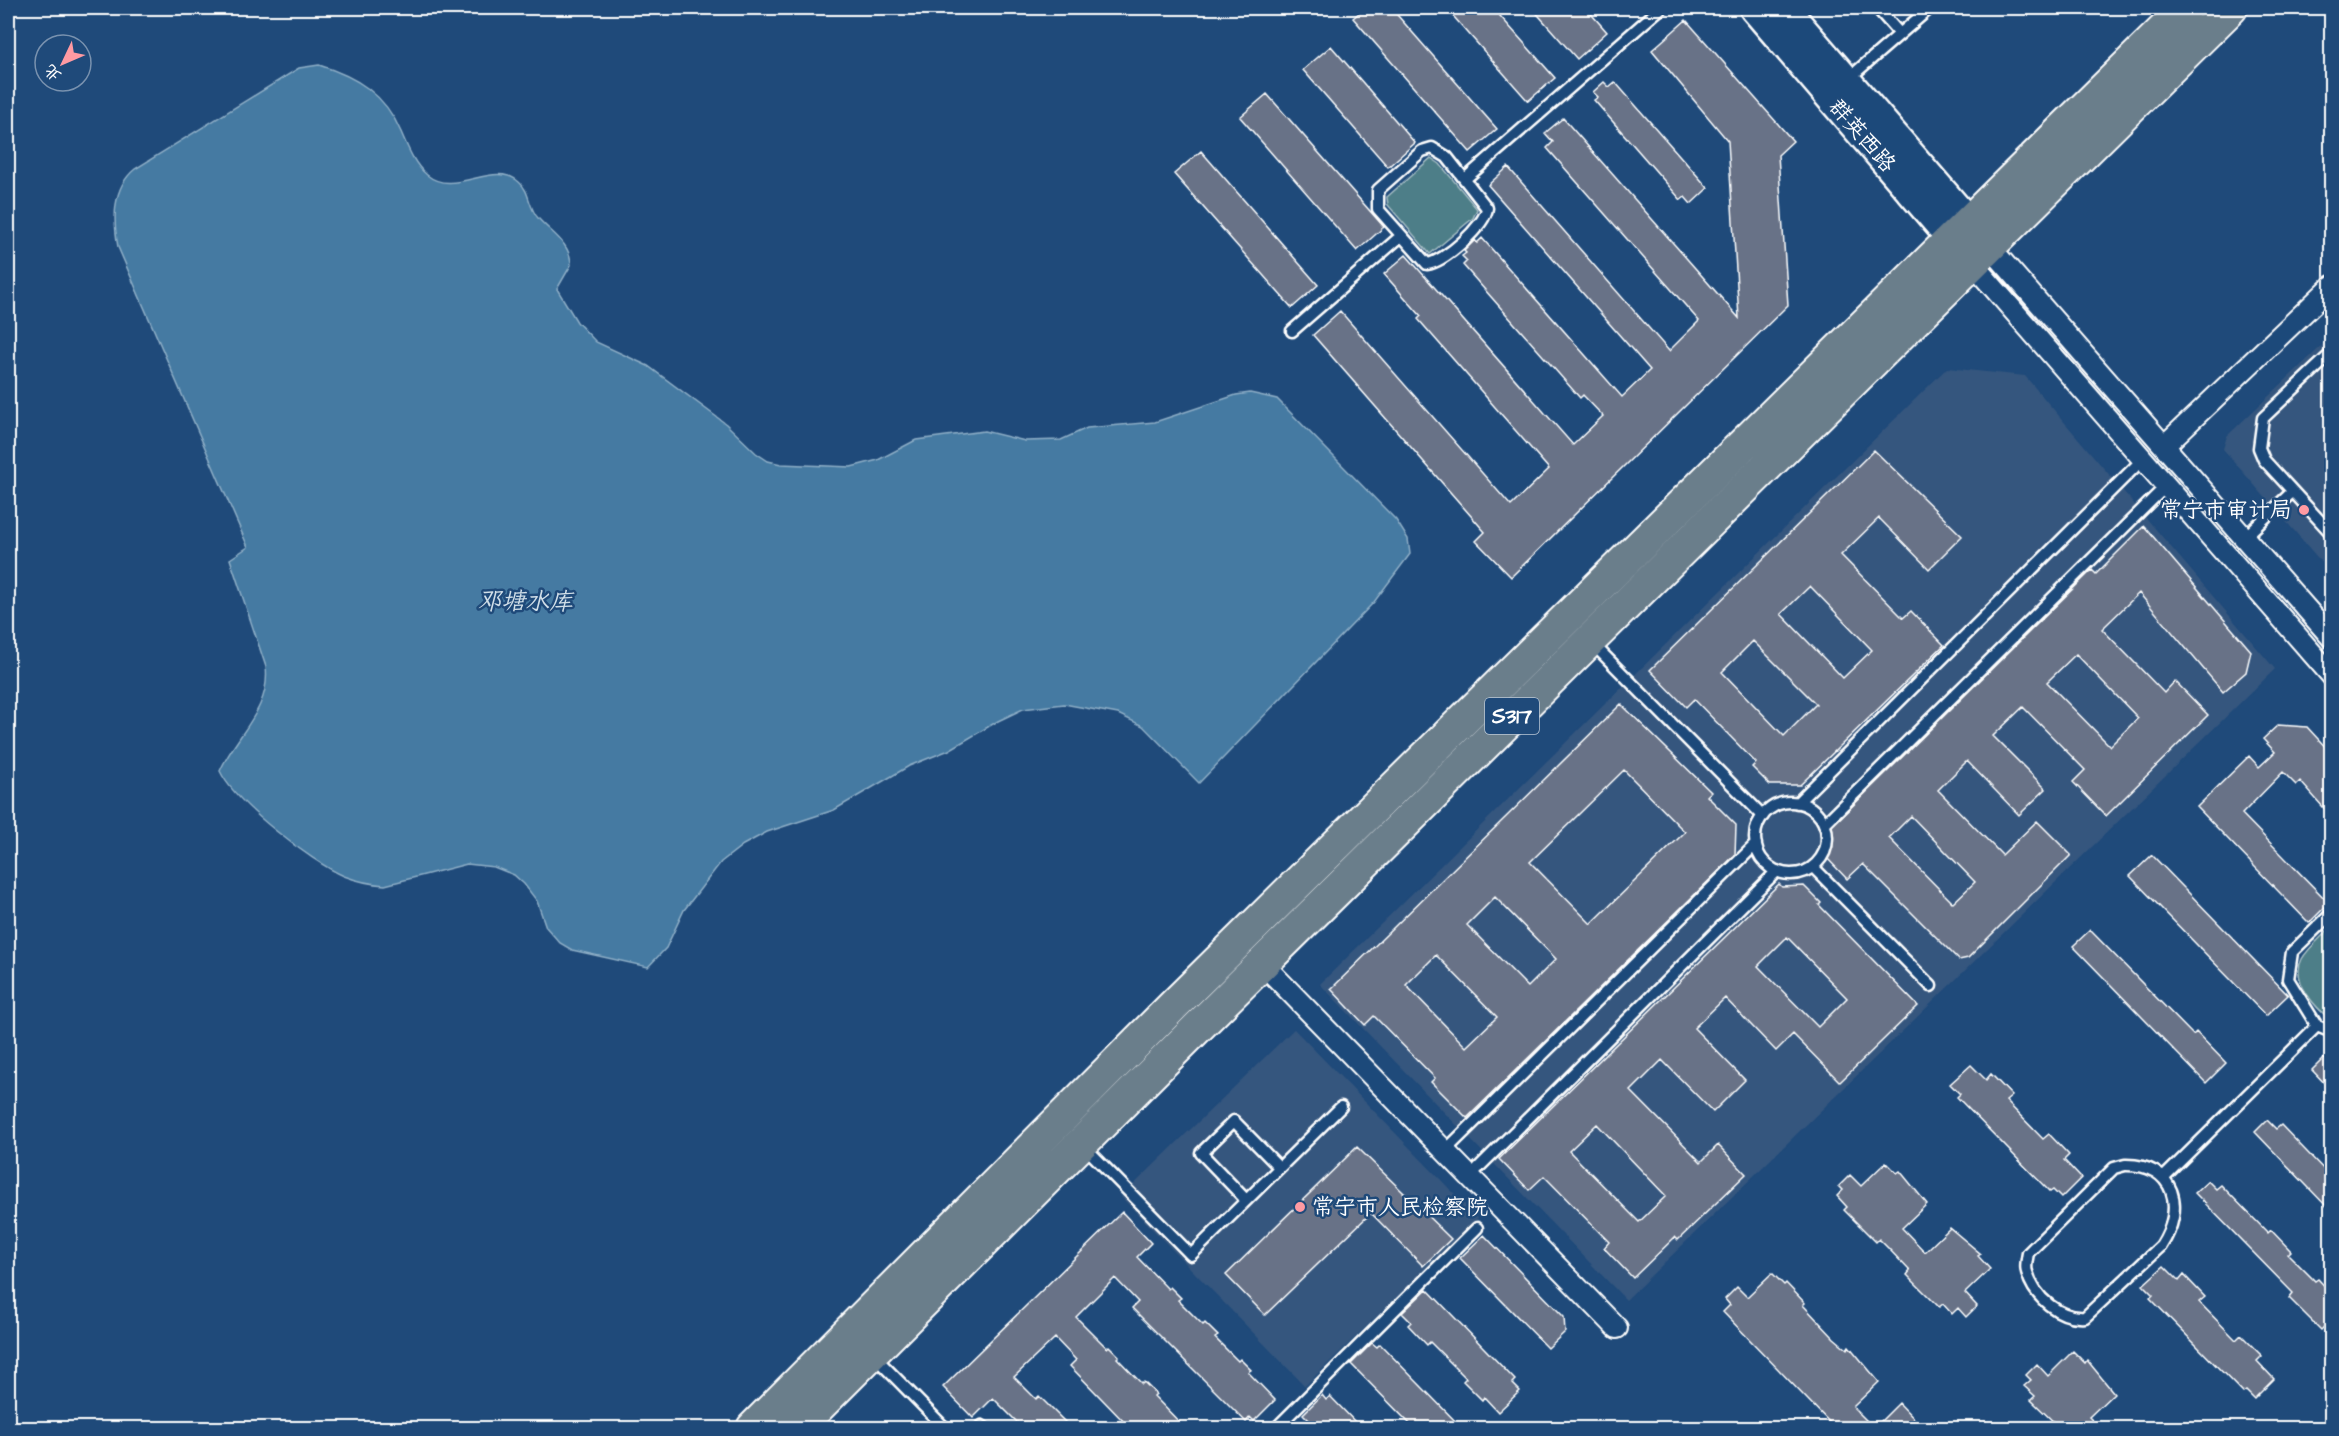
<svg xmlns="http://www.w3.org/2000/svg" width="2339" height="1436" font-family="'Architects Daughter','LXGW WenKai TC',sans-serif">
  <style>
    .built { fill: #35567e }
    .green { fill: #4e7e88; stroke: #a6bec4; stroke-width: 1.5 }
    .water { fill: #457aa2; stroke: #8fafc7; stroke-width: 1.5 }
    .building { fill: #677287; stroke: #fff; stroke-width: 1.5; fill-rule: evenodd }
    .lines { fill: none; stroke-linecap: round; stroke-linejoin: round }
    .service-casing { stroke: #fff; stroke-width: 15 }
    .minor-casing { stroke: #fff; stroke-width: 24 }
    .secondary-casing { stroke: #fff; stroke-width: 33 }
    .primary-casing { stroke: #fff; stroke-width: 36 }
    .service { stroke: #1f4a7a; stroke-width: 10 }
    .minor { stroke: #1f4a7a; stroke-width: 20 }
    .secondary { stroke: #1f4a7a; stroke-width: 28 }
    .primary { stroke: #6b7e8b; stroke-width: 32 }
    .poi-dot { fill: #ff9aa2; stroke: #1f4a7a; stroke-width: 2 }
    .labels { text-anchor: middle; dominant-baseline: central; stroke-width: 5; stroke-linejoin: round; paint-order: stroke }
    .shield { fill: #1f4a7a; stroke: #bcc9d7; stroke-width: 1.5 }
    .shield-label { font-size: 21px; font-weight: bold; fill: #fff }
    .street-label { font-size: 22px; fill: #fff; stroke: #1f4a7a }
    .poi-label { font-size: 22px; fill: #fff; stroke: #1f4a7a; text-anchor: end }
    .water-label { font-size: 24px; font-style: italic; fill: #d0dee8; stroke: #1f4a7a }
  </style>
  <rect width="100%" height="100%" fill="#1f4a7a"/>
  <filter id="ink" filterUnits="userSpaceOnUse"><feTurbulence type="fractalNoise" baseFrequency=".0167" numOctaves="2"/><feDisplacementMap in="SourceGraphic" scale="12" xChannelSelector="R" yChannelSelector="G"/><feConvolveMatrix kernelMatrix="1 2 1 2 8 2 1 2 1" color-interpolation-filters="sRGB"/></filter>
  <g filter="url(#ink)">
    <!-- built -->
    <path class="built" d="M 2331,337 L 2331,572 L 2330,572 L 2223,449 L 2227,436 Z
      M 1947,368 L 2025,376 L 2275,669 L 1626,1300 L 1320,984 Z
      M 1294,1029 L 1478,1218 L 1305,1386 L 1121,1197 Z"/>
    <!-- green -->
    <path class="green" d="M 1431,158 L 1440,164 L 1477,209 L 1473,218 L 1430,254 L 1388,205 L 1387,197 Z
      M 2331,927 L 2331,1020 C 2316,1008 2290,981 2302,959 C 2308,948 2322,937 2331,927 Z"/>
    <!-- water -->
    <path class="water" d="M 319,65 C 357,77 385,94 401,132 C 408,148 414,164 427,175 C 454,198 494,159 519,182 C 530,191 528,207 538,218 C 551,233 571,243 571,265 L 557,289 L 577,322 L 596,342 L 648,366 L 726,424 L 756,453 L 768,461 L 781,464 L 851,467 L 878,460 L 916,440 L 984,431 L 1025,441 L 1061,440 L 1087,428 L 1155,422 L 1236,395 L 1250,393 L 1277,399 L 1396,520 L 1408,539 L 1410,554 L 1374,602 L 1199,783 L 1143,726 L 1118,714 L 1064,704 L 1023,709 L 998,721 L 949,750 L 909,766 L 834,810 L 767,832 L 743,845 L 721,862 L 684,910 L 666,948 L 648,967 L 572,950 L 560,943 L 546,927 L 537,901 L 524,884 L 514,875 L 494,867 L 467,864 L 385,885 C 370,884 357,881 344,876 C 311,862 235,803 220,771 C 236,734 271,710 266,667 L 230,559 L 248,547 L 118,247 C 113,219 112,188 135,169 L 299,68 Z"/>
    <!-- building -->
    <path class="building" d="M 1365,8 L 1391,8 L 1497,129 L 1470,152 L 1353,18 Z
      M 1446,8 L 1493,8 L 1555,78 L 1528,101 Z
      M 1532,8 L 1586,8 L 1607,32 L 1577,59 Z
      M 1686,20 L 1793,141 L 1778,155 L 1788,305 L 1511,577 L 1476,541 L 1485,532 L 1313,335 L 1340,311 L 1511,506 L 1549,469 L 1418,319 L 1421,316 L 1384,274 L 1406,255 L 1573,445 L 1603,416 L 1583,395 L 1580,398 L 1463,265 L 1467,261 L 1462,256 L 1466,253 L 1464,251 L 1475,240 L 1477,243 L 1482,238 L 1622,397 L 1650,370 L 1488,185 L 1508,167 L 1669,351 L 1699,321 L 1547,148 L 1553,142 L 1545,133 L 1563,118 L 1739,318 L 1728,141 L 1652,50 Z
      M 1331,46 L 1415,143 L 1388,167 L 1303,70 Z
      M 1604,82 L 1609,87 L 1615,82 L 1708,188 L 1691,204 L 1685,197 L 1681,200 L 1594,100 L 1598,97 L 1593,92 Z
      M 1267,94 L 1384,227 L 1357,251 L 1240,117 Z
      M 1201,151 L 1318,285 L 1292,308 L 1174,174 Z
      M 1874,450 L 1962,536 L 1929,569 L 1879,518 L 1841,555 L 1903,618 L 1911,611 L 1944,645 L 1800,785 L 1770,785 L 1752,767 L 1756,763 L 1694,699 L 1686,707 L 1650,670 ZM 1810,586 L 1872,650 L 1843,678 L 1781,614 ZM 1753,641 L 1816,704 L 1784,736 L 1722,672 Z
      M 2144,526 L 2251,651 L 2246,672 L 2223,692 L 2139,593 L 2102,629 L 2164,693 L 2175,681 L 2208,715 L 2106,816 L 2073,782 L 2085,770 L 2023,707 L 1993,736 L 2046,789 L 2019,815 L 1967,761 L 1938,790 L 2002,855 L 2037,821 L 2071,855 L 1968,958 L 1959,960 L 1863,864 L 1847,879 L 1826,857 L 1827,831 L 2092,570 L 2096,574 ZM 2076,654 L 2138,718 L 2110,746 L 2047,682 ZM 1911,816 L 1975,882 L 1953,903 L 1889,838 Z
      M 1621,704 L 1711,792 L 1707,796 L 1736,825 L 1735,855 L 1467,1118 L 1431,1082 L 1435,1078 L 1374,1016 L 1365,1025 L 1331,989 ZM 1624,770 L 1685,832 L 1591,924 L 1530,862 ZM 1495,897 L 1556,959 L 1528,987 L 1467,925 ZM 1436,955 L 1497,1017 L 1466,1047 L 1406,985 Z
      M 2278,725 L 2307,727 L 2331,753 L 2331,816 L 2300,781 L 2296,785 L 2283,772 L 2242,814 L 2329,903 L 2309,923 L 2197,807 L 2249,756 L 2259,767 L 2275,752 L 2263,739 Z
      M 2152,855 L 2288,995 L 2266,1016 L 2130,876 Z
      M 1779,884 L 1782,887 L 1804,886 L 1821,903 L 1819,905 L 1918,1006 L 1840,1082 L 1793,1034 L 1776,1051 L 1725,998 L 1694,1028 L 1745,1080 L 1713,1112 L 1662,1060 L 1631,1091 L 1701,1162 L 1718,1145 L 1746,1174 L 1678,1240 L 1675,1237 L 1633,1278 L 1604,1248 L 1609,1242 L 1544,1176 L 1529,1190 L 1499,1159 ZM 1787,937 L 1847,998 L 1818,1027 L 1758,966 ZM 1597,1124 L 1666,1196 L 1639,1222 L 1569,1151 Z
      M 2090,930 L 2193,1035 L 2196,1032 L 2226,1063 L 2206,1083 L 2073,946 Z
      M 2324,1058 L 2331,1065 L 2331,1090 L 2312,1070 Z
      M 1971,1065 L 1986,1080 L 1991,1074 L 2012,1096 L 2006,1101 L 2043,1139 L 2049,1134 L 2069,1155 L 2064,1160 L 2081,1178 L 2061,1198 L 2053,1190 L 2050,1192 L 1957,1097 L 1960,1094 L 1950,1084 Z
      M 2267,1120 L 2276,1129 L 2281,1125 L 2331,1177 L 2331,1211 L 2255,1132 Z
      M 1357,1147 L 1451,1239 L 1423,1266 L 1371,1213 L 1265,1315 L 1226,1275 Z
      M 1886,1162 L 1897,1173 L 1900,1171 L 1927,1204 L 1902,1228 L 1925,1252 L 1950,1228 L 1981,1254 L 1978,1256 L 1990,1269 L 1965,1293 L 1977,1306 L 1966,1317 L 1958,1308 L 1952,1314 L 1943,1304 L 1939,1307 L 1907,1275 L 1910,1271 L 1889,1249 L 1879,1239 L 1876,1242 L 1844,1210 L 1847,1207 L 1837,1196 L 1843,1190 L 1839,1186 L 1850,1175 L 1861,1186 Z
      M 2208,1181 L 2216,1189 L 2221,1185 L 2268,1233 L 2271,1230 L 2291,1251 L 2288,1254 L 2315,1281 L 2318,1279 L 2331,1293 L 2331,1320 L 2321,1330 L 2289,1298 L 2293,1293 L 2195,1193 Z
      M 1122,1212 L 1151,1243 L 1137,1257 L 1168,1289 L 1170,1287 L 1181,1298 L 1178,1300 L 1203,1325 L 1205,1323 L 1218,1336 L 1215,1338 L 1238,1361 L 1240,1359 L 1251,1370 L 1248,1372 L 1275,1400 L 1254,1421 L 1250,1417 L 1246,1422 L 1132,1308 L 1138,1302 L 1115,1278 L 1076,1317 L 1107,1348 L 1109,1346 L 1119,1356 L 1117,1358 L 1142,1384 L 1144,1382 L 1156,1394 L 1154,1396 L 1185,1428 L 1130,1428 L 1070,1366 L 1076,1360 L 1055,1338 L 1014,1377 L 1036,1399 L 1039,1396 L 1071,1428 L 1023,1428 L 993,1398 L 973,1418 L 943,1387 Z
      M 1484,1235 L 1564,1317 L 1565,1332 L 1548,1348 L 1460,1258 Z
      M 2164,1266 L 2179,1281 L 2184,1275 L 2205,1297 L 2199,1302 L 2236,1340 L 2241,1335 L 2262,1356 L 2257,1361 L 2274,1379 L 2254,1399 L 2246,1391 L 2243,1393 L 2150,1298 L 2153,1295 L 2143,1285 Z
      M 1772,1273 L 1784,1285 L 1786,1283 L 1805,1303 L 1803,1305 L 1834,1338 L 1847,1349 L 1849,1346 L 1879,1382 L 1853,1407 L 1874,1428 L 1899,1403 L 1923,1428 L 1850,1428 L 1845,1422 L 1835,1428 L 1723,1312 L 1730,1305 L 1725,1299 L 1737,1287 L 1747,1297 Z
      M 1427,1289 L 1515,1380 L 1512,1383 L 1520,1391 L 1498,1412 L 1484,1397 L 1482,1400 L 1463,1381 L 1466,1378 L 1430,1342 L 1427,1345 L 1408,1325 L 1411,1322 L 1402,1313 Z
      M 1372,1343 L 1377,1347 L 1380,1344 L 1462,1428 L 1414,1428 L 1351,1364 Z
      M 2073,1351 L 2085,1363 L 2087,1360 L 2114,1393 L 2089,1417 L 2100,1428 L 2060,1428 L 2031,1400 L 2035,1396 L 2024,1386 L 2031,1380 L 2026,1375 L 2037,1364 L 2048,1376 Z
      M 1322,1395 L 1326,1400 L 1330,1396 L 1361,1428 L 1317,1428 L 1303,1414 Z"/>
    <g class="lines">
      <!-- service casing -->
      <g class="service-casing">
        <path id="service" d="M 1877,8 L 1900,34
          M 1848,79 L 1930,8
          M 1432,148 L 1447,157 L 1487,208 C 1485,226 1444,262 1427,264 L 1378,209 L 1378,190 L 1422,151 Z
          M 1465,179 L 1661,8
          M 1292,331 L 1401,236
          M 2332,353 L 2263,418 L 2259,448 L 2264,460 L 2332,534
          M 2244,538 L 2292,492
          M 1592,643 L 1763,816
          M1755 838a36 36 0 1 1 72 0a36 36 0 1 1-72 0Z
          M 1797,803 L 2143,459
          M 1824,824 L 2166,486
          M 1813,867 L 1931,986
          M 2332,913 L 2292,952 L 2288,979 L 2317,1026 L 2332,1032
          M 1084,1146 L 1191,1255 L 1341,1107
          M 1445,1151 L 1756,844
          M 2125,1165 C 2175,1164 2186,1208 2161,1246 L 2085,1317 C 2060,1319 2034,1298 2027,1272 C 2025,1267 2027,1259 2028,1253 L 2114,1168 Z
          M 1470,1176 L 1777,871
          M 2163,1178 L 2317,1026
          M 1246,1200 L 1201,1153 L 1234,1121 L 1279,1167
          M 874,1356 L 945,1428
          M 979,1428 L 982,1426 L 985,1428
          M 1276,1428 L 1477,1228"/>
      </g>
      <!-- minor casing -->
      <g class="minor-casing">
        <path id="minor" d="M 1989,246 L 2332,638
          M 1972,263 L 2332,676
          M 2164,446 L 2332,286
          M 1262,963 L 1617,1328"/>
      </g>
      <!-- secondary casing -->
      <g class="secondary-casing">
        <path id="secondary" d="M 1754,8 L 1967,257
          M 1784,8 L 1984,240"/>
      </g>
      <!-- primary casing -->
      <g class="primary-casing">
        <path id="primary" d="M 753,1428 L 1177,1002 L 2186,8
          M 797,1428 L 1200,1025 L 2231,8"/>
      </g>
      <!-- service -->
      <use href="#service" class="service"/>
      <!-- minor -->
      <use href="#minor" class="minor"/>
      <!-- secondary -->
      <use href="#secondary" class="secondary"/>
      <!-- primary -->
      <use href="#primary" class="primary"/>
    </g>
  </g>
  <!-- markers -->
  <g class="poi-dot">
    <circle cx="2304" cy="510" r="6"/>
    <circle cx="1300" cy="1207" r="6"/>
  </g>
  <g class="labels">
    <!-- shield labels -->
    <rect class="shield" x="1485" y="698" width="54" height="36" rx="4.5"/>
    <g class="shield-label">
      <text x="1512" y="716">S317</text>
    </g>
    <!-- street labels -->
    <g class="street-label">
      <text transform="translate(1862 136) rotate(49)">群英西路</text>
    </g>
    <!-- poi labels -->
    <g class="poi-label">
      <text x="2292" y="510">常宁市审计局</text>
      <text x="1312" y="1207" text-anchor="start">常宁市人民检察院</text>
    </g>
    <!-- water labels -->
    <g class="water-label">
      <text x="525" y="602">邓塘水库</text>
    </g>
  </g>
  <!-- margin -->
  <rect width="2339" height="1436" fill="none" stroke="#1f4a7a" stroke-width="30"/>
  <rect x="15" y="15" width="2309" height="1406" fill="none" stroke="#fff" stroke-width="2" filter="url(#ink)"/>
  <!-- north arrow -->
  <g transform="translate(63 63) rotate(226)"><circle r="28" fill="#1f4a7a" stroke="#7992af" stroke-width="1.5"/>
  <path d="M0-4.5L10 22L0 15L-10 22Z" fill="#ff9aa2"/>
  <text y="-9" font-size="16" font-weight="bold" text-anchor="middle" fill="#ffffff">北</text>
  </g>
</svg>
